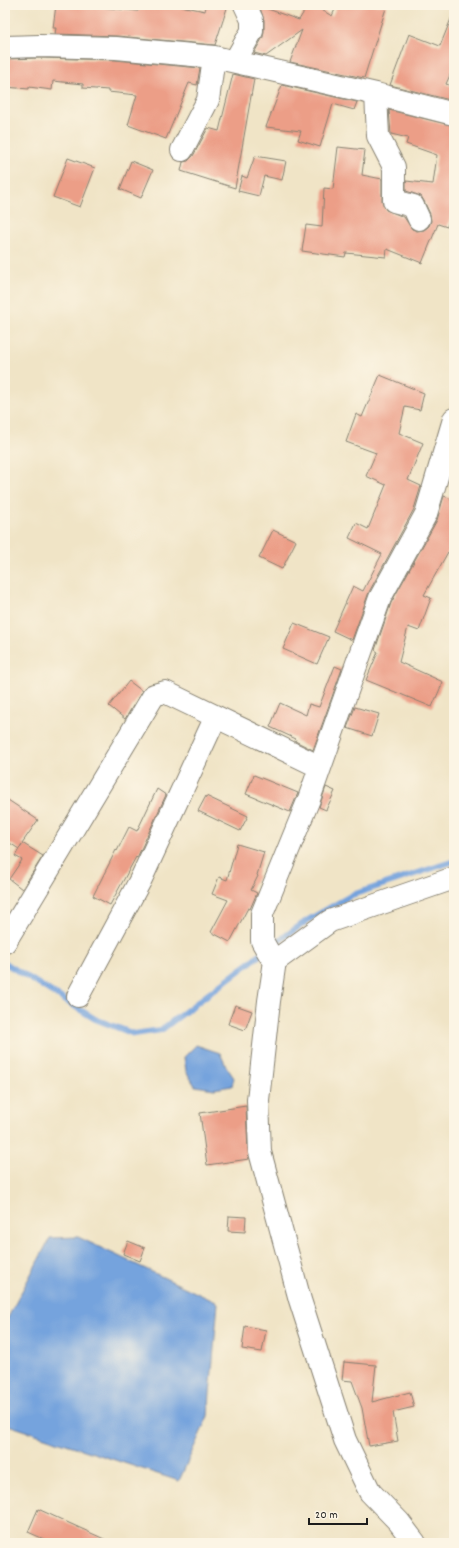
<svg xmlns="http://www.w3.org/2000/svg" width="459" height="1548" font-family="Dekko,sans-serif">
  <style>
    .water { fill: #74a3dd; stroke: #48607c }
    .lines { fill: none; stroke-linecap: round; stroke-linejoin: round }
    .stream { stroke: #74a3dd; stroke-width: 6 }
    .building { fill: #ec9e87 }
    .minor-casing { stroke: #868071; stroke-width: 24 }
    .minor { stroke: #fff; stroke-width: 22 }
  </style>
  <rect width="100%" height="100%" fill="#fcf5e5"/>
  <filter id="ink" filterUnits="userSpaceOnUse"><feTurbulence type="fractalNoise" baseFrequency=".025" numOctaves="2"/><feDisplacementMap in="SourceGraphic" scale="8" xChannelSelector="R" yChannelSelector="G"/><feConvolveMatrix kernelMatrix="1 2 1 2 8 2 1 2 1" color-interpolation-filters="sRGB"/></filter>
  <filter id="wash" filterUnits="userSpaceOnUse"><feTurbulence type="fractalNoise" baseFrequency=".012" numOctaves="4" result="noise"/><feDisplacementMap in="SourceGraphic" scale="16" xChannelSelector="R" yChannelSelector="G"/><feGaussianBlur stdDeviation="0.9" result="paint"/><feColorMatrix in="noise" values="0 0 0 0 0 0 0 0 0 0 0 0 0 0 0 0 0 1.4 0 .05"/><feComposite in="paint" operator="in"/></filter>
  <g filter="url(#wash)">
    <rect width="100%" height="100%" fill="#f0e4c6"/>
    <!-- water -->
    <path class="water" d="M 196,1045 L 220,1053 L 226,1066 L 234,1078 L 232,1086 L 214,1089 L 195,1086 L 186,1071 L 184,1057 Z
      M 78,1237 L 218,1303 L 208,1416 L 179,1481 L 5,1424 L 5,1323 L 50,1238 Z"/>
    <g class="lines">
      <!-- stream -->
      <path class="stream" d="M 5,963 L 95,1019 L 134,1034 L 161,1030 L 277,942 L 308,920 L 352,895 L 454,861"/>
    </g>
    <g id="blocks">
      <!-- building -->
      <path class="building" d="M 56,5 L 90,5 L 90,6 L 138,11 L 141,5 L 176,5 L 205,11 L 206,5 L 228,5 L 215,45 L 117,36 L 55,34 L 56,28 L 53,28 Z
        M 259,5 L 266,5 L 265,8 L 299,20 L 308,5 L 313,5 L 332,16 L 337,5 L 387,5 L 364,78 L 290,62 L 302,30 L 266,56 L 254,53 L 263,37 L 264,31 L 264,20 Z
        M 453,14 L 454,66 L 446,84 L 454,87 L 454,101 L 390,85 L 409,34 L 440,46 Z
        M 40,58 L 115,60 L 200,68 L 197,85 L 189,83 L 166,139 L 128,125 L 137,95 L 108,92 L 108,90 L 83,88 L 83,84 L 53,81 L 52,90 L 29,87 L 29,89 L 5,87 L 5,59 Z
        M 233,74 L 254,79 L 235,188 L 181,171 L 183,162 L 188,161 L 193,156 L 208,128 L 219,131 Z
        M 282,85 L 357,102 L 354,110 L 333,104 L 320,147 L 298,140 L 301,131 L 266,127 Z
        M 389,110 L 454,126 L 454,216 L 451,215 L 447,227 L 438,224 L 422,263 L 387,249 L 386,257 L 346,253 L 345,257 L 302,251 L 306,225 L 322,227 L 324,188 L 333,189 L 338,147 L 365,150 L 362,175 L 382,179 L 382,201 L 386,210 L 404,217 L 412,229 L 417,231 L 424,230 L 429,226 L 431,221 L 430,214 L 424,201 L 421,196 L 406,191 L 406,181 L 433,184 L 437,155 L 406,144 L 408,138 L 391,134 Z
        M 255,156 L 286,161 L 282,180 L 264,176 L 259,196 L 238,191 L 242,176 L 247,178 Z
        M 68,158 L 95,168 L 80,207 L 53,197 Z
        M 131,161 L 153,170 L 141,198 L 120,189 Z
        M 380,375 L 424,393 L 420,410 L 405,407 L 399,433 L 423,443 L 408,480 L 421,486 L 414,509 L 369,592 L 352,640 L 333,631 L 353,586 L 363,591 L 382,554 L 349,538 L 356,523 L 368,529 L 386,485 L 366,476 L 376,453 L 346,442 L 356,414 L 362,417 Z
        M 444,496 L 454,500 L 454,555 L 448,552 L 424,595 L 431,598 L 419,631 L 408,627 L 399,662 L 443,682 L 432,707 L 366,680 L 378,652 L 375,650 L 391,603 L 437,520 Z
        M 273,530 L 296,541 L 282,569 L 259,558 Z
        M 294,623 L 329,637 L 317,664 L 283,649 Z
        M 335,666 L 342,669 L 313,750 L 295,741 L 296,739 L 270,727 L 280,703 L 306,715 L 309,704 L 319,707 Z
        M 129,681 L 142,691 L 125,719 L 109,706 Z
        M 355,707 L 379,714 L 372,736 L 347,728 Z
        M 254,775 L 298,793 L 290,812 L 246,794 Z
        M 326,787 L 335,791 L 326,810 L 319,807 Z
        M 157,789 L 166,795 L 137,858 L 136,857 L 110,905 L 93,896 L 116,850 L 117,851 L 129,827 L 137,831 Z
        M 206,796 L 248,816 L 240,831 L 198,811 Z
        M 5,798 L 38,820 L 22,843 L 43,856 L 22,889 L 9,879 L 22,860 L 15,856 L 22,844 L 19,849 L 5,840 Z
        M 237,844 L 264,852 L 257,875 L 258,876 L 251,890 L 257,893 L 250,909 L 248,908 L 230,942 L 211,932 L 228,900 L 212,894 L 219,877 L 227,880 Z
        M 235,1005 L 252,1011 L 245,1030 L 228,1024 Z
        M 246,1106 L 248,1152 L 249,1159 L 207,1165 L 200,1113 Z
        M 229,1216 L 246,1217 L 245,1232 L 228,1231 Z
        M 128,1241 L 145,1248 L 140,1261 L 123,1254 Z
        M 245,1326 L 266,1330 L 262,1352 L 242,1349 Z
        M 344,1362 L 376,1365 L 372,1402 L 410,1392 L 414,1407 L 393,1412 L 398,1441 L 369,1446 L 362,1408 L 352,1381 L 342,1380 Z
        M 38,1509 L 113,1543 L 53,1543 L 28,1532 Z"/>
    </g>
  </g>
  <g filter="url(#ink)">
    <use href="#blocks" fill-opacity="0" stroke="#868071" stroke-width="1"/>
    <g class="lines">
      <!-- minor casing -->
      <g class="minor-casing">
        <path id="minor" d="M 5,47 L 40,46 L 116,48 L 214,57 L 376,94 L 454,114
          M 235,61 L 252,31 L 252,20 L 245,5
          M 376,94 L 378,136 L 394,167 L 394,201 L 413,206 L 419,219
          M 182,150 L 208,100 L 214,57
          M 5,942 L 154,695 L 165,692 L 320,767
          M 275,961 L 270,955 L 262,941 L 262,914 L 309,799 L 380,598 L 426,514 L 454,419
          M 78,996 L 141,879 L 212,725 L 220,719
          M 415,1543 L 399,1522 L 370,1492 L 345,1440 L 300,1300 L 260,1152 L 258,1100 L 269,1001 L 275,961 L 330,921 L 454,878"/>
      </g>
      <!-- minor -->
      <use href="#minor" class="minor"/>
    </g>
  </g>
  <!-- margin -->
  <rect width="459" height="1548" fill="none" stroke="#fcf5e5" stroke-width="20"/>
  <!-- scale -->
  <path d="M309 1518v6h58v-6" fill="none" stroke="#1c1c1c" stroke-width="2"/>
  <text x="315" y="1518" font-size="12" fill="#1c1c1c" stroke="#fcf5e5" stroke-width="3" paint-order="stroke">20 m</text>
</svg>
